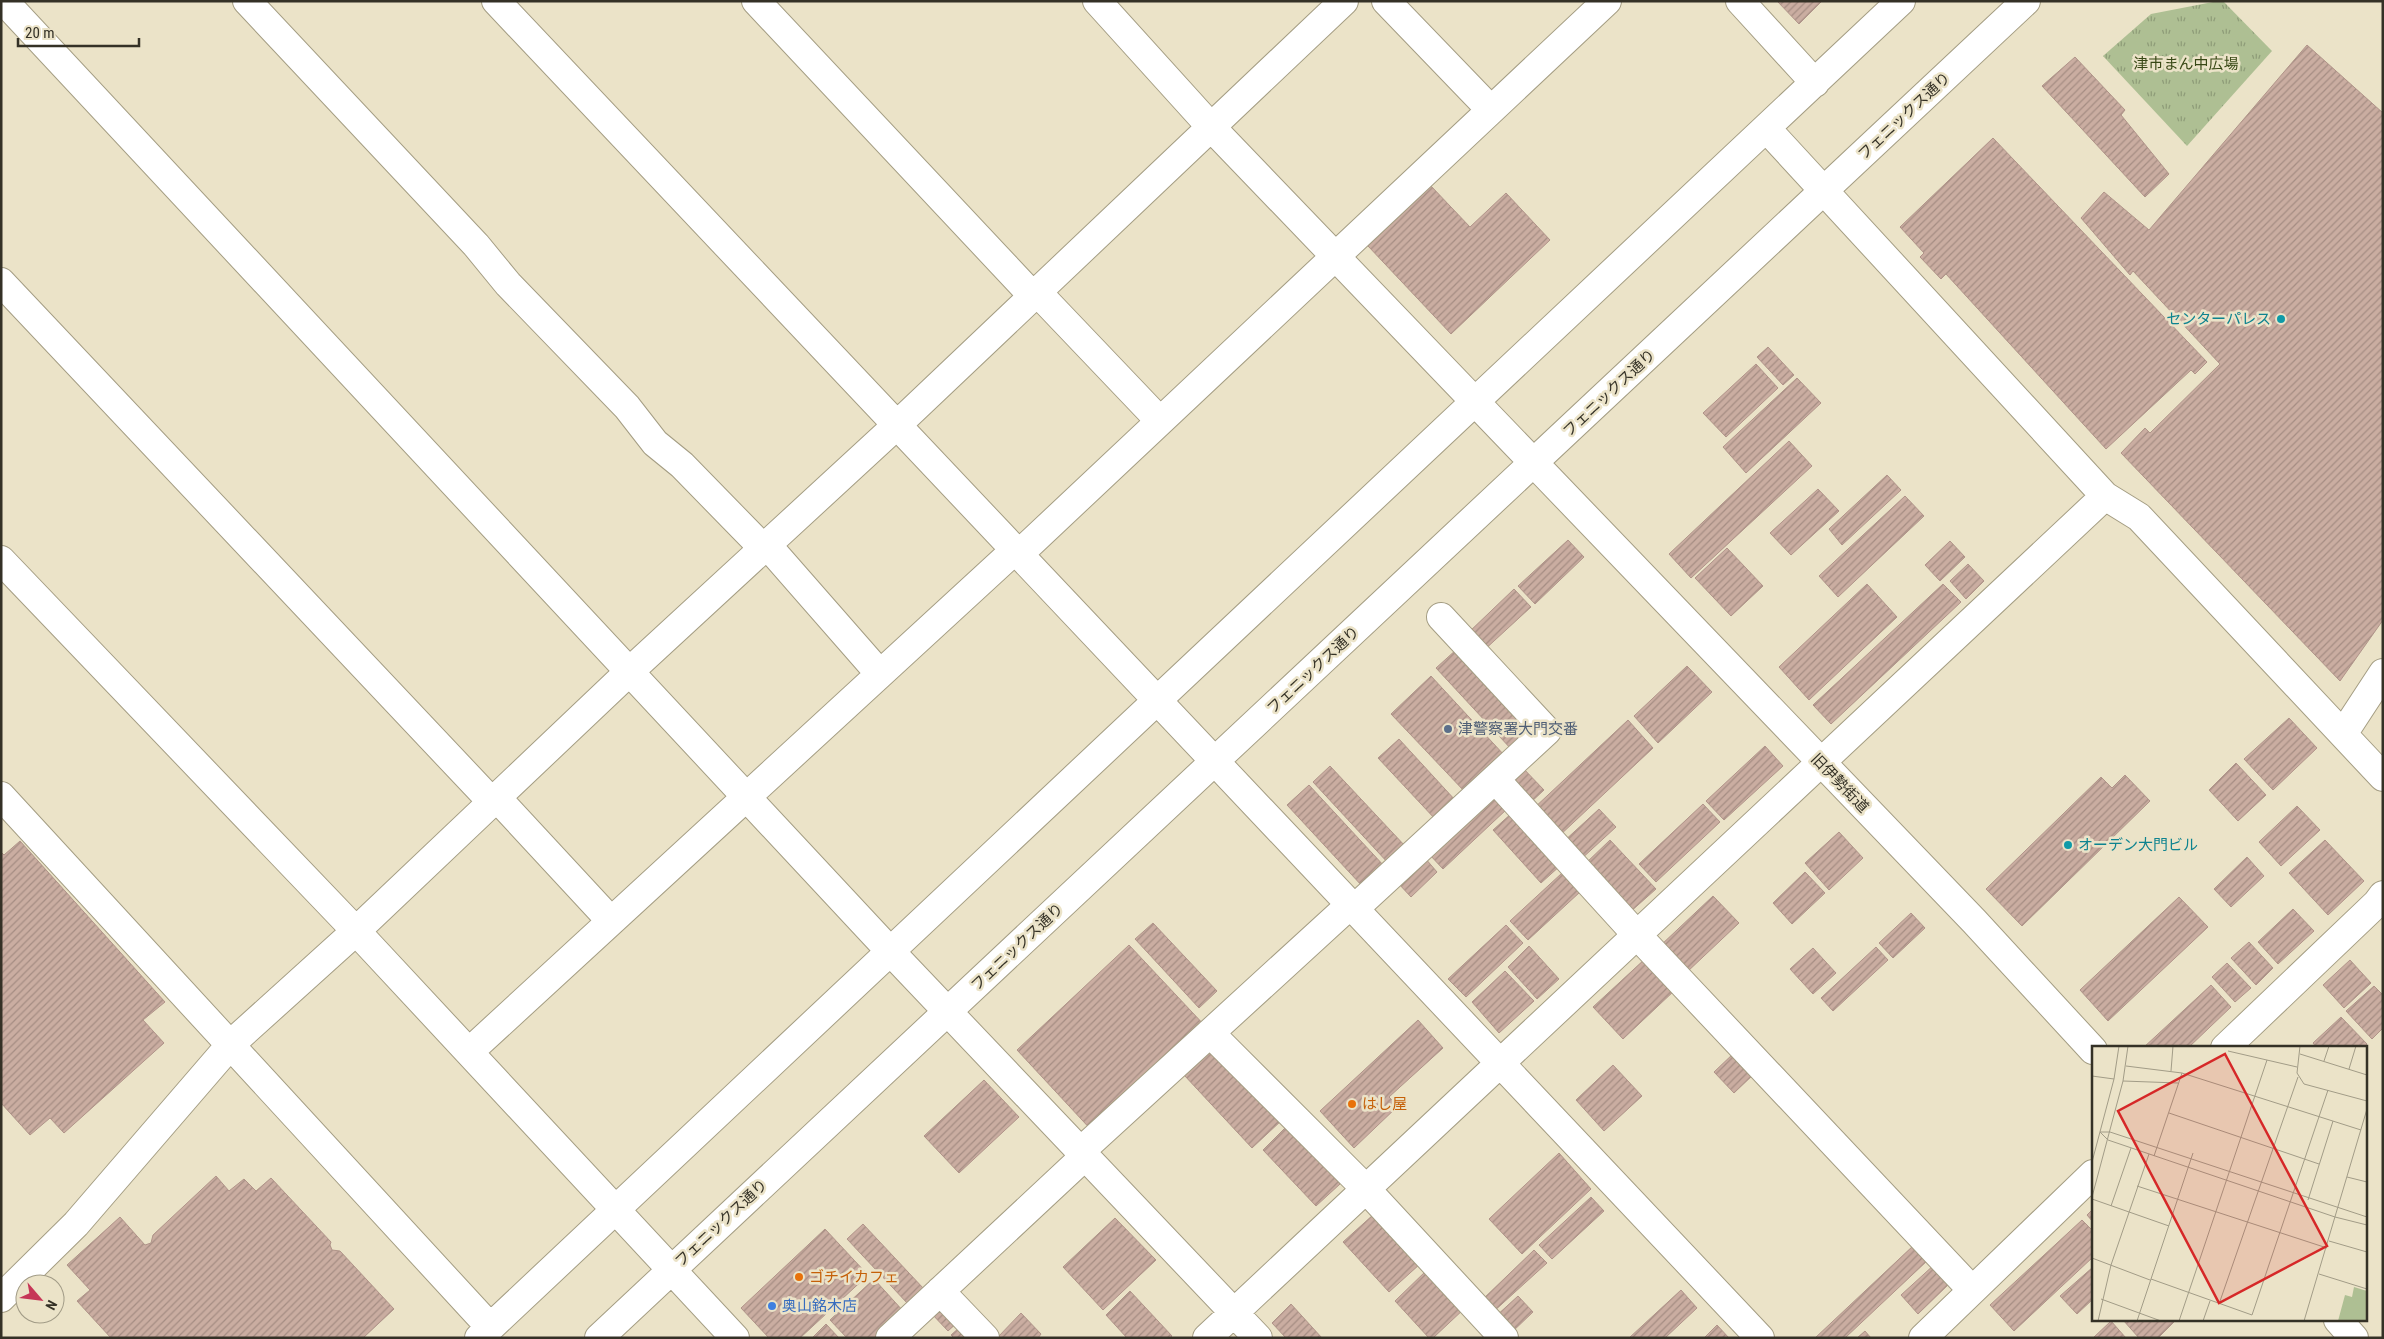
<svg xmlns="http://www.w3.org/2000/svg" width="2384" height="1339" font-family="'Roboto Condensed','Noto Sans JP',sans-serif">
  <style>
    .park { fill: url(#park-tufts) }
    .building { fill: url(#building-hatch); stroke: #b09489 }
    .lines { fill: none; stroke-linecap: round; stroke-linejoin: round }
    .minor-casing { stroke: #a49d83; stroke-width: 30 }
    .minor { stroke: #fff; stroke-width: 28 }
    .culture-dot { fill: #0f9aa8; stroke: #ebe3c8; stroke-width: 2 }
    .service-dot { fill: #5c6f8a; stroke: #ebe3c8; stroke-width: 2 }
    .food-dot { fill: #e8710a; stroke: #ebe3c8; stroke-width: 2 }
    .shop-dot { fill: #3f7fe0; stroke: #ebe3c8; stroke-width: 2 }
    .labels { text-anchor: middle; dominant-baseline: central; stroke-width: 5; stroke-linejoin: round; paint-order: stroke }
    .park-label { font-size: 15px; fill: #384815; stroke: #ebe3c8 }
    .street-label { font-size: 15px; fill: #343126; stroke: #ebe3c8 }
    .culture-label { font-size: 15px; fill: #0d838f; stroke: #ebe3c8; text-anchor: end }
    .service-label { font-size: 15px; fill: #4e5e75; stroke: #ebe3c8; text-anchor: start }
    .food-label { font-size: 15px; fill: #c56008; stroke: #ebe3c8; text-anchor: start }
    .shop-label { font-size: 15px; fill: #366cbe; stroke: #ebe3c8; text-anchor: start }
    .inset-road { fill: none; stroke: #a29c87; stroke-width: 1 }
    .view { fill: #d62828; fill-opacity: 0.15; stroke: #d62828; stroke-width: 2.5 }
    .inset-edge { fill: none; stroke: #343126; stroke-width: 2.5 }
  </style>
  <defs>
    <pattern id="park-tufts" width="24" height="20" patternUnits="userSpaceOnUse" patternTransform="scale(1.25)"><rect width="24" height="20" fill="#aebf93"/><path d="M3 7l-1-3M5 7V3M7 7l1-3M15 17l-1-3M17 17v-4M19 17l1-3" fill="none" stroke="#8e9c78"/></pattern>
    <pattern id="building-hatch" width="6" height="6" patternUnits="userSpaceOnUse" patternTransform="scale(1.25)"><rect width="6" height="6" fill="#caada1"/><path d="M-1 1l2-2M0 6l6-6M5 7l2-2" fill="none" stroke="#a58d83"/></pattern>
  </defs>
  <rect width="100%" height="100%" fill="#ebe3c8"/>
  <!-- park -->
  <path class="park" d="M 2218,1 L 2223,1 L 2272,51 L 2187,146 L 2103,56 L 2151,14 Z"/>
  <!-- building -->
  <path class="building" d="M 1777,1 L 1822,1 L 1799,24 Z
    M 2307,45 L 2383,113 L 2383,620 L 2340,681 L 2121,453 L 2145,428 L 2150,433 L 2220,364 L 2133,271 L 2130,275 L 2081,218 L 2104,192 L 2149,230 Z
    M 2075,57 L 2125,110 L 2121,115 L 2169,174 L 2145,197 L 2042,86 Z
    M 1993,138 L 2207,362 L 2195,374 L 2191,370 L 2106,449 L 1946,274 L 1941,279 L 1920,257 L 1924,253 L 1900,227 Z
    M 1431,186 L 1470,227 L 1506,193 L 1550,240 L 1451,334 L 1368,246 Z
    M 1768,347 L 1794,375 L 1783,385 L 1757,357 Z
    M 1756,364 L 1778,388 L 1726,437 L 1703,413 Z
    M 1797,378 L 1821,403 L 1746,473 L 1723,447 Z
    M 1789,441 L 1812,466 L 1691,578 L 1669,554 Z
    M 1887,475 L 1901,490 L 1842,545 L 1829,529 Z
    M 1818,489 L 1839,511 L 1791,555 L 1770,533 Z
    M 1905,496 L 1924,516 L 1838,597 L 1819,576 Z
    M 1568,540 L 1584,557 L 1535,604 L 1518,586 Z
    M 1950,541 L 1965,557 L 1940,581 L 1925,565 Z
    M 1727,548 L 1763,586 L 1731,616 L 1695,578 Z
    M 1968,564 L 1984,581 L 1966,599 L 1950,581 Z
    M 1867,584 L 1897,617 L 1809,700 L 1779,667 Z
    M 1943,584 L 1961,602 L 1831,724 L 1813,705 Z
    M 1514,589 L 1531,607 L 1482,652 L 1467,634 Z
    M 1457,649 L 1533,730 L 1512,750 L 1436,668 Z
    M 1687,666 L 1712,692 L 1658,743 L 1634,716 Z
    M 1431,676 L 1505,756 L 1465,792 L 1391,714 Z
    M 2289,718 L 2317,748 L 2273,790 L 2244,759 Z
    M 1628,720 L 1653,748 L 1558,837 L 1532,810 Z
    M 1399,739 L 1456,801 L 1436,820 L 1378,758 Z
    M 1765,746 L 1783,766 L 1724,820 L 1706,801 Z
    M 2236,763 L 2266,795 L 2238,821 L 2209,790 Z
    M 1520,765 L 1544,790 L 1529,804 L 1505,779 Z
    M 1330,766 L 1406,847 L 1389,864 L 1313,782 Z
    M 2125,775 L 2150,801 L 2022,926 L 1986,889 L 2101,777 L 2112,788 Z
    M 1309,785 L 1385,867 L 1363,887 L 1287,805 Z
    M 1493,794 L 1507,809 L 1443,869 L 1429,854 Z
    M 1703,804 L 1720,822 L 1656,882 L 1639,864 Z
    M 2297,806 L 2320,830 L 2281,866 L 2259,842 Z
    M 1599,809 L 1616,827 L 1579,861 L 1562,843 Z
    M 1512,813 L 1561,865 L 1541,883 L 1493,830 Z
    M 1839,832 L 1863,858 L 1829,890 L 1805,863 Z
    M 1610,840 L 1656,889 L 1629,913 L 1584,865 Z
    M 2325,840 L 2364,881 L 2328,915 L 2289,873 Z
    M 20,841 L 165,1002 L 143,1020 L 164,1043 L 64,1133 L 50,1118 L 30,1135 L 1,1103 L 1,852 L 4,855 Z
    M 2247,857 L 2264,876 L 2231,907 L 2214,889 Z
    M 1425,858 L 1437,872 L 1411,897 L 1398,883 Z
    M 1805,872 L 1825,893 L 1792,924 L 1773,903 Z
    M 1562,873 L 1580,892 L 1528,940 L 1510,921 Z
    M 1713,896 L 1739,923 L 1686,973 L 1660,946 Z
    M 2179,897 L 2208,927 L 2108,1021 L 2080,990 Z
    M 2293,909 L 2314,931 L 2278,964 L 2258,942 Z
    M 1911,913 L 1925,928 L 1893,958 L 1879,943 Z
    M 1153,923 L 1217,991 L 1199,1008 L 1135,939 Z
    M 1506,925 L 1523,943 L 1466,997 L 1448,979 Z
    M 2249,942 L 2273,968 L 2256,985 L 2231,958 Z
    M 1129,945 L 1207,1028 L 1095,1134 L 1017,1050 Z
    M 1529,946 L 1559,979 L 1537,999 L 1508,967 Z
    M 1876,947 L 1888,960 L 1833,1011 L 1821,998 Z
    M 1813,948 L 1836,973 L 1813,994 L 1790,969 Z
    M 1646,958 L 1675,990 L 1623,1039 L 1593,1007 Z
    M 2350,960 L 2371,983 L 2344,1008 L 2323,985 Z
    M 2227,963 L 2251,988 L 2235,1002 L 2212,977 Z
    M 1505,971 L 1534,1001 L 1499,1033 L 1472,1002 Z
    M 2211,985 L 2231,1007 L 2188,1048 L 2143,1048 Z
    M 2374,986 L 2383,995 L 2383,1028 L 2372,1039 L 2346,1011 Z
    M 2341,1017 L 2367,1044 L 2363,1048 L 2317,1048 L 2313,1043 Z
    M 1418,1020 L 1443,1048 L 1389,1097 L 1398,1106 L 1354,1148 L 1320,1111 Z
    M 1215,1047 L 1282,1120 L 1252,1148 L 1184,1075 Z
    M 1735,1052 L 1755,1073 L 1734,1093 L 1714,1072 Z
    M 1613,1065 L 1642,1096 L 1604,1131 L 1576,1100 Z
    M 984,1080 L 1019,1117 L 959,1173 L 924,1136 Z
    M 1287,1126 L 1340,1184 L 1316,1206 L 1263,1150 Z
    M 1559,1153 L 1591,1189 L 1522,1254 L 1489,1219 Z
    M 216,1176 L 229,1191 L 244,1179 L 256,1191 L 271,1178 L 331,1242 L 330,1245 L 332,1250 L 340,1251 L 394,1309 L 363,1338 L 111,1338 L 77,1301 L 90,1290 L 67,1265 L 120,1217 L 145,1245 L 151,1243 L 153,1235 Z
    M 1591,1197 L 1604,1211 L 1552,1259 L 1539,1245 Z
    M 2093,1209 L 2093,1222 L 2087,1215 Z
    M 1374,1214 L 1420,1264 L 1389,1292 L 1343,1242 Z
    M 1115,1218 L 1156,1260 L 1103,1310 L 1063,1267 Z
    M 2082,1220 L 2093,1231 L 2093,1257 L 2014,1331 L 1990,1305 Z
    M 863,1224 L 924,1289 L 908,1304 L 847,1239 Z
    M 825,1229 L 868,1275 L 800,1338 L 769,1338 L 741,1308 Z
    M 1914,1245 L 1928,1260 L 1845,1338 L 1815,1338 Z
    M 1534,1250 L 1547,1263 L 1492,1313 L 1481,1301 Z
    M 1935,1264 L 1951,1282 L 1918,1314 L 1901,1295 Z
    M 2093,1267 L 2093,1299 L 2077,1314 L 2060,1296 Z
    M 1428,1269 L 1465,1308 L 1433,1338 L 1429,1338 L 1395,1301 Z
    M 874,1279 L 904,1312 L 877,1338 L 847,1338 L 830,1320 Z
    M 1681,1290 L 1697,1308 L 1665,1338 L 1629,1338 Z
    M 1130,1291 L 1172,1336 L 1170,1338 L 1127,1338 L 1106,1315 Z
    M 1518,1296 L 1533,1312 L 1511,1333 L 1495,1317 Z
    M 940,1302 L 958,1322 L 948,1331 L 930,1312 Z
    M 1291,1304 L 1322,1338 L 1286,1338 L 1272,1323 Z
    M 1021,1313 L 1041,1334 L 1038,1338 L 997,1338 Z
    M 2123,1320 L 2176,1320 L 2158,1338 L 2139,1338 Z
    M 2111,1321 L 2126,1338 L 2093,1338 Z
    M 826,1324 L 839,1338 L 812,1338 Z
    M 1717,1325 L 1729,1338 L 1704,1338 Z
    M 960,1327 L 971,1338 L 954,1338 L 951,1335 Z
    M 1865,1331 L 1871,1338 L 1857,1338 Z"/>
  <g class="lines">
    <!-- minor casing -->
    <g class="minor-casing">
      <path id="minor" d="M 4,1 L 890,951 L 1258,1338
        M 247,1 L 476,245 L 508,284 L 627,407 L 655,443 L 682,465 L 763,548
        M 496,1 L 1760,1338
        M 756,1 L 1033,296
        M 1097,1 L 1211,127 L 1974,921 L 2093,1050
        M 1386,1 L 1491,110
        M 1740,1 L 1815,83
        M 1766,128 L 2105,496 L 2139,517 L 2383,777
        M 1,282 L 492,802
        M 1037,292 L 1160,421
        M 767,545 L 880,674
        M 1019,554 L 1607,1
        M 1,560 L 356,931 L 735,1338
        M 2343,734 L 2383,673
        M 1495,779 L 1636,934 L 1972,1290
        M 1,796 L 490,1327
        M 497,798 L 611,921
        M 1354,909 L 1547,731 L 1441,617
        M 1210,1033 L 1366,1189 L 1504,1338
        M 2225,1048 L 2377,903 L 2383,895
        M 469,1052 L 1015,550
        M 1081,1151 L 1350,905
        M 940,1291 L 985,1338
        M 1,1298 L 76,1224 L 232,1043 L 356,931 L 630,671 L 897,425 L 1344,1
        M 2338,1320 L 2354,1338
        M 479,1338 L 1901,1
        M 599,1338 L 2026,1
        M 890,1338 L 1085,1156
        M 1207,1338 L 2105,496
        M 1923,1338 L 2093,1174"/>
    </g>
    <!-- minor -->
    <use href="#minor" class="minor"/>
  </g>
  <!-- markers -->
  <g class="culture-dot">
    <circle cx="2281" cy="319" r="5"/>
    <circle cx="2068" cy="845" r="5"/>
  </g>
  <circle class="service-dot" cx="1448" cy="729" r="5"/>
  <g class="food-dot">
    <circle cx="1352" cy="1104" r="5"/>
    <circle cx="799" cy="1277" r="5"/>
  </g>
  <circle class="shop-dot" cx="772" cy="1306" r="5"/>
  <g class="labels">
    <!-- park labels -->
    <g class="park-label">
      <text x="2186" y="64">津市まん中広場</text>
    </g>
    <!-- street labels -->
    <g class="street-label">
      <text transform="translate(1904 116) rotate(-43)">フェニックス通り</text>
      <text transform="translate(1609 393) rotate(-43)">フェニックス通り</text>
      <text transform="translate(1313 670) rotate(-43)">フェニックス通り</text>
      <text transform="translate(1840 783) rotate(46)">旧伊勢街道</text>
      <text transform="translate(1017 947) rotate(-43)">フェニックス通り</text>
      <text transform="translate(721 1223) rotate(-43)">フェニックス通り</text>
    </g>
    <!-- culture labels -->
    <g class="culture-label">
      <text x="2271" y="319">センターパレス</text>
      <text x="2078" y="845" text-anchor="start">オーデン大門ビル</text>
    </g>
    <!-- service labels -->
    <g class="service-label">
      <text x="1458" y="729">津警察署大門交番</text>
    </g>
    <!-- food labels -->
    <g class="food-label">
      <text x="1362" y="1104">はし屋</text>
      <text x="809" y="1277">ゴチイカフェ</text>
    </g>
    <!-- shop labels -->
    <g class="shop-label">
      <text x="782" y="1306">奥山銘木店</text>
    </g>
  </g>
  <!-- overview -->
  <g transform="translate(2092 1046)">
    <rect width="275" height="275" fill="#ebe3c8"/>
    <path d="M 262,241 L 275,245 L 275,275 L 246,275 L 253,249 L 260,251 Z" fill="#aebf93"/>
    <path class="inset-road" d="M 208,0 L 205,27 L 212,38 L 275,55M 136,5 L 205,21M 208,8 L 275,29M 232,15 L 237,0M 34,20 L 90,27M 257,23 L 264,0M 79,25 L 81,0M 0,30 L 22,33M 31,35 L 86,37M 77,67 L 227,118M 8,86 L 16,94 L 243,171 L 275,179M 8,86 L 18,86 L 275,171M 62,110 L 90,27 L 269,84M 0,116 L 22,33 L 27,0M 255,131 L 275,136M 45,140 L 235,202M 0,151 L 31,35 L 36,0M 0,153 L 77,180M 216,154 L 241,75M 19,160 L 39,102M 237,195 L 275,206M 0,212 L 58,234M 227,228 L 275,243M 59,233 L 160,269 L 236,44M 9,253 L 69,275M 127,258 L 206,31M 6,275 L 19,219 L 57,108M 45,275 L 101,107M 87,275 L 175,14M 111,275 L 118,255M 212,275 L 275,63"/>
    <path class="view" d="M 133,8 L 235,200 L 127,257 L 26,65 Z"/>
    <rect width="275" height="275" class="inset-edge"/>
  </g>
  <!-- border -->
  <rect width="2384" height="1339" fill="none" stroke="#343126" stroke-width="5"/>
  <!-- north arrow -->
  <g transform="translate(40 1299) rotate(118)"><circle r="24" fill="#ebe3c8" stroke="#a29c87"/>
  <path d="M0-4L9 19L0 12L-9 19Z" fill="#c63657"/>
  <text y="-8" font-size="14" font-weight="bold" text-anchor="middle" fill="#343126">N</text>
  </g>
  <!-- scale -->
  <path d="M18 38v8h121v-8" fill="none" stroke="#343126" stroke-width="2.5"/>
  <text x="25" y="38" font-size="15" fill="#343126" stroke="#ebe3c8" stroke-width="4" paint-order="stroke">20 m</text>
</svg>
